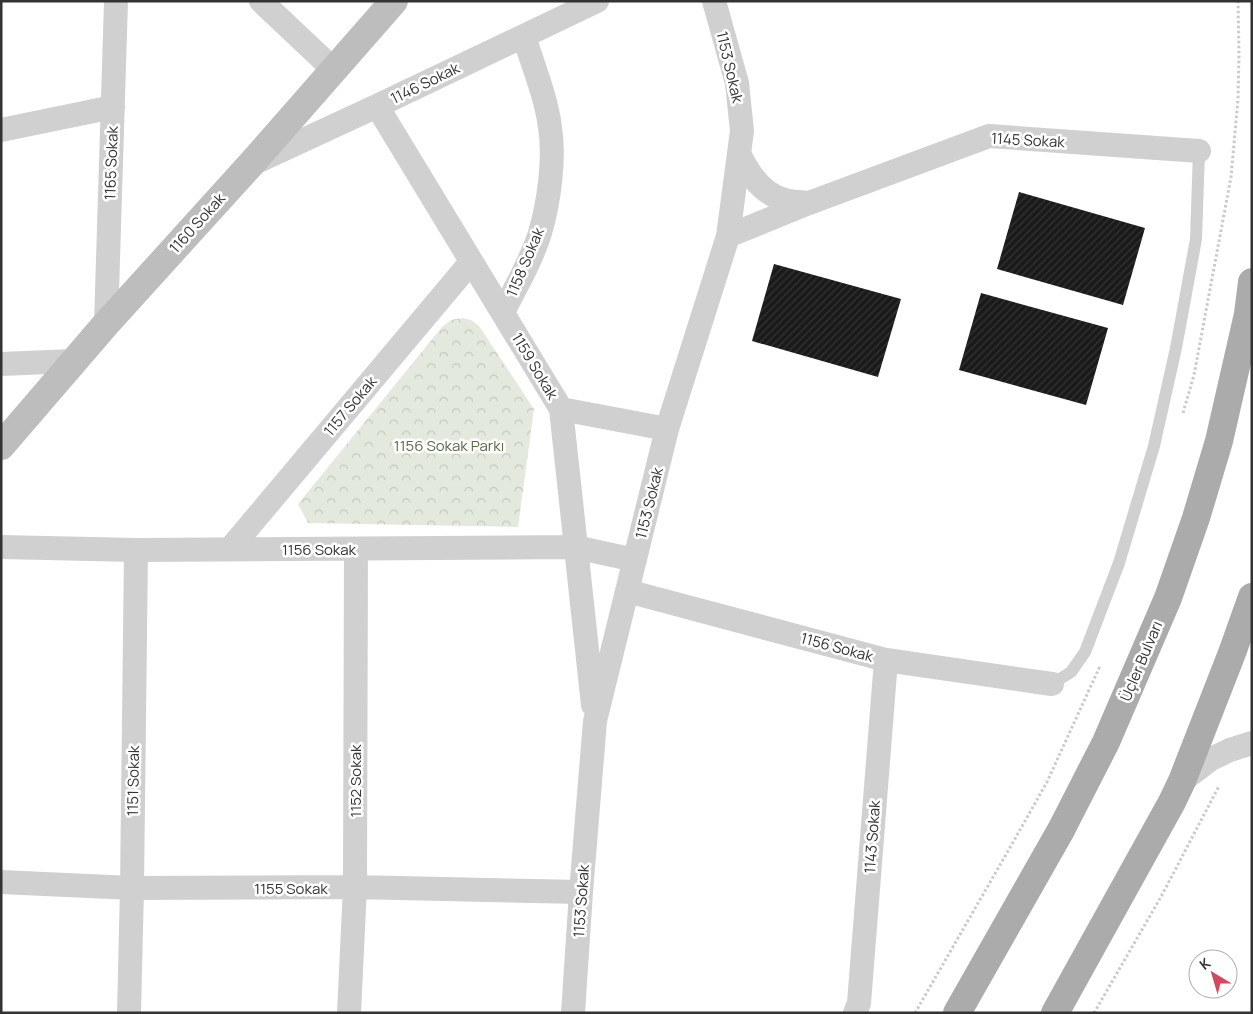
<svg xmlns="http://www.w3.org/2000/svg" width="1253" height="1014" font-family="Manrope,sans-serif">
  <style>
    .forest { fill: url(#forest-crowns) }
    .building { fill: url(#building-hatch) }
    .lines { fill: none; stroke-linecap: round; stroke-linejoin: round }
    .path { stroke: #cacaca; stroke-width: 3; stroke-dasharray: 2.5 2.5; stroke-linecap: butt }
    .lane { stroke: #d0d0d0; stroke-width: 12 }
    .street { stroke: #d0d0d0; stroke-width: 24 }
    .secondary { stroke: #bdbdbd; stroke-width: 28 }
    .primary { stroke: #ababab; stroke-width: 28 }
    .labels { text-anchor: middle; dominant-baseline: central; stroke-width: 5; stroke-linejoin: round; paint-order: stroke }
    .street-label { font-size: 15px; fill: #333; stroke: #fff }
    .park-label { font-size: 15px; fill: #596b43; stroke: #fff }
  </style>
  <defs>
    <pattern id="forest-crowns" width="20" height="18" patternUnits="userSpaceOnUse" patternTransform="scale(1.25)"><rect width="20" height="18" fill="#e4e9dd"/><path d="M2 6a3 3 0 1 1 6 0M12 15a3 3 0 1 1 6 0" fill="none" stroke="#c4c8be"/></pattern>
    <pattern id="building-hatch" width="6" height="6" patternUnits="userSpaceOnUse" patternTransform="scale(1.25)"><rect width="6" height="6" fill="#1a1a1a"/><path d="M-1 1l2-2M0 6l6-6M5 7l2-2" fill="none" stroke="#333"/></pattern>
  </defs>
  <rect width="100%" height="100%" fill="#fff"/>
  <!-- forest -->
  <path class="forest" d="M 462,318 L 471,320 L 479,326 L 534,409 L 518,527 L 308,523 L 298,504 L 442,327 L 451,320 Z"/>
  <!-- building -->
  <path class="building" d="M 1019,192 L 1145,228 L 1123,305 L 997,269 Z
    M 774,264 L 901,299 L 878,377 L 752,341 Z
    M 981,293 L 1108,328 L 1086,405 L 959,370 Z"/>
  <g class="lines">
    <!-- path -->
    <path class="path" d="M 1183,413 L 1194,375 L 1231,177 L 1238,99 L 1239,54 L 1238,1
      M 915,1013 L 1012,844 L 1047,782 L 1100,666
      M 1094,1013 L 1162,895 L 1219,786"/>
    <!-- lane -->
    <path class="lane" d="M 1052,684 L 1071,672 L 1085,652 L 1119,563 L 1154,446 L 1176,348 L 1196,239 L 1199,151"/>
    <!-- street -->
    <path class="street" d="M 261,1 L 334,70
      M 377,106 L 561,409 L 593,705
      M 1,130 L 113,107
      M 739,153 C 748,173 762,194 785,200 C 792,202 801,202 809,203
      M 254,163 L 377,106 L 597,1
      M 728,236 L 809,203 L 989,136 L 1199,151
      M 503,312 C 516,287 532,259 540,233 C 549,202 555,159 550,127 C 546,96 533,66 524,36
      M 106,324 L 116,1
      M 1,364 L 73,361
      M 561,409 L 667,429
      M 1,547 L 136,550 L 575,547 L 635,560
      M 230,549 L 471,262
      M 627,591 L 886,660 L 1052,684
      M 1182,781 L 1211,759 L 1230,750 L 1252,743
      M 1,882 L 132,888 L 355,887 L 581,892
      M 129,1013 L 132,888 L 136,550
      M 349,1013 L 355,887 L 356,549
      M 573,1013 L 581,892 L 595,721 L 667,429 L 728,236 L 742,131 L 737,83 L 714,1
      M 855,1013 L 859,1003 L 886,660"/>
    <!-- secondary -->
    <path class="secondary" d="M 1,446 L 106,324 L 252,163 L 394,1"/>
    <!-- primary -->
    <path class="primary" d="M 957,1013 L 1061,830 L 1106,742 L 1168,598 L 1196,518 L 1219,441 L 1248,314 L 1252,282
      M 1055,1013 L 1172,802 L 1182,781 L 1232,653 L 1252,597"/>
  </g>
  <g class="labels">
    <!-- street labels -->
    <g class="street-label">
      <text transform="translate(730 67) rotate(77)">1153 Sokak</text>
      <text transform="translate(425 83) rotate(-26)">1146 Sokak</text>
      <text transform="translate(1028 140) rotate(3)">1145 Sokak</text>
      <text transform="translate(111 163) rotate(-88)">1165 Sokak</text>
      <text transform="translate(197 223) rotate(-48)">1160 Sokak</text>
      <text transform="translate(525 262) rotate(-67)">1158 Sokak</text>
      <text transform="translate(535 366) rotate(59)">1159 Sokak</text>
      <text transform="translate(350 406) rotate(-50)">1157 Sokak</text>
      <text transform="translate(649 503) rotate(-76)">1153 Sokak</text>
      <text x="319" y="549">1156 Sokak</text>
      <text transform="translate(837 647) rotate(15)">1156 Sokak</text>
      <text transform="translate(1141 661) rotate(-67)">Üçler Bulvarı</text>
      <text transform="translate(133 781) rotate(-89)">1151 Sokak</text>
      <text transform="translate(355 781) rotate(-90)">1152 Sokak</text>
      <text transform="translate(872 837) rotate(-86)">1143 Sokak</text>
      <text x="291" y="888">1155 Sokak</text>
      <text transform="translate(581 901) rotate(-86)">1153 Sokak</text>
    </g>
    <!-- park labels -->
    <g class="park-label">
      <text x="449" y="445">1156 Sokak Parkı</text>
    </g>
  </g>
  <!-- border -->
  <rect width="1253" height="1014" fill="none" stroke="#333333" stroke-width="5"/>
  <!-- north arrow -->
  <g transform="translate(1213 974) rotate(322)"><circle r="24" fill="#ffffff" stroke="#adadad"/>
  <path d="M0-4L9 19L0 12L-9 19Z" fill="#d7475e"/>
  <text y="-8" font-size="14" font-weight="bold" text-anchor="middle" fill="#333333">K</text>
  </g>
</svg>
